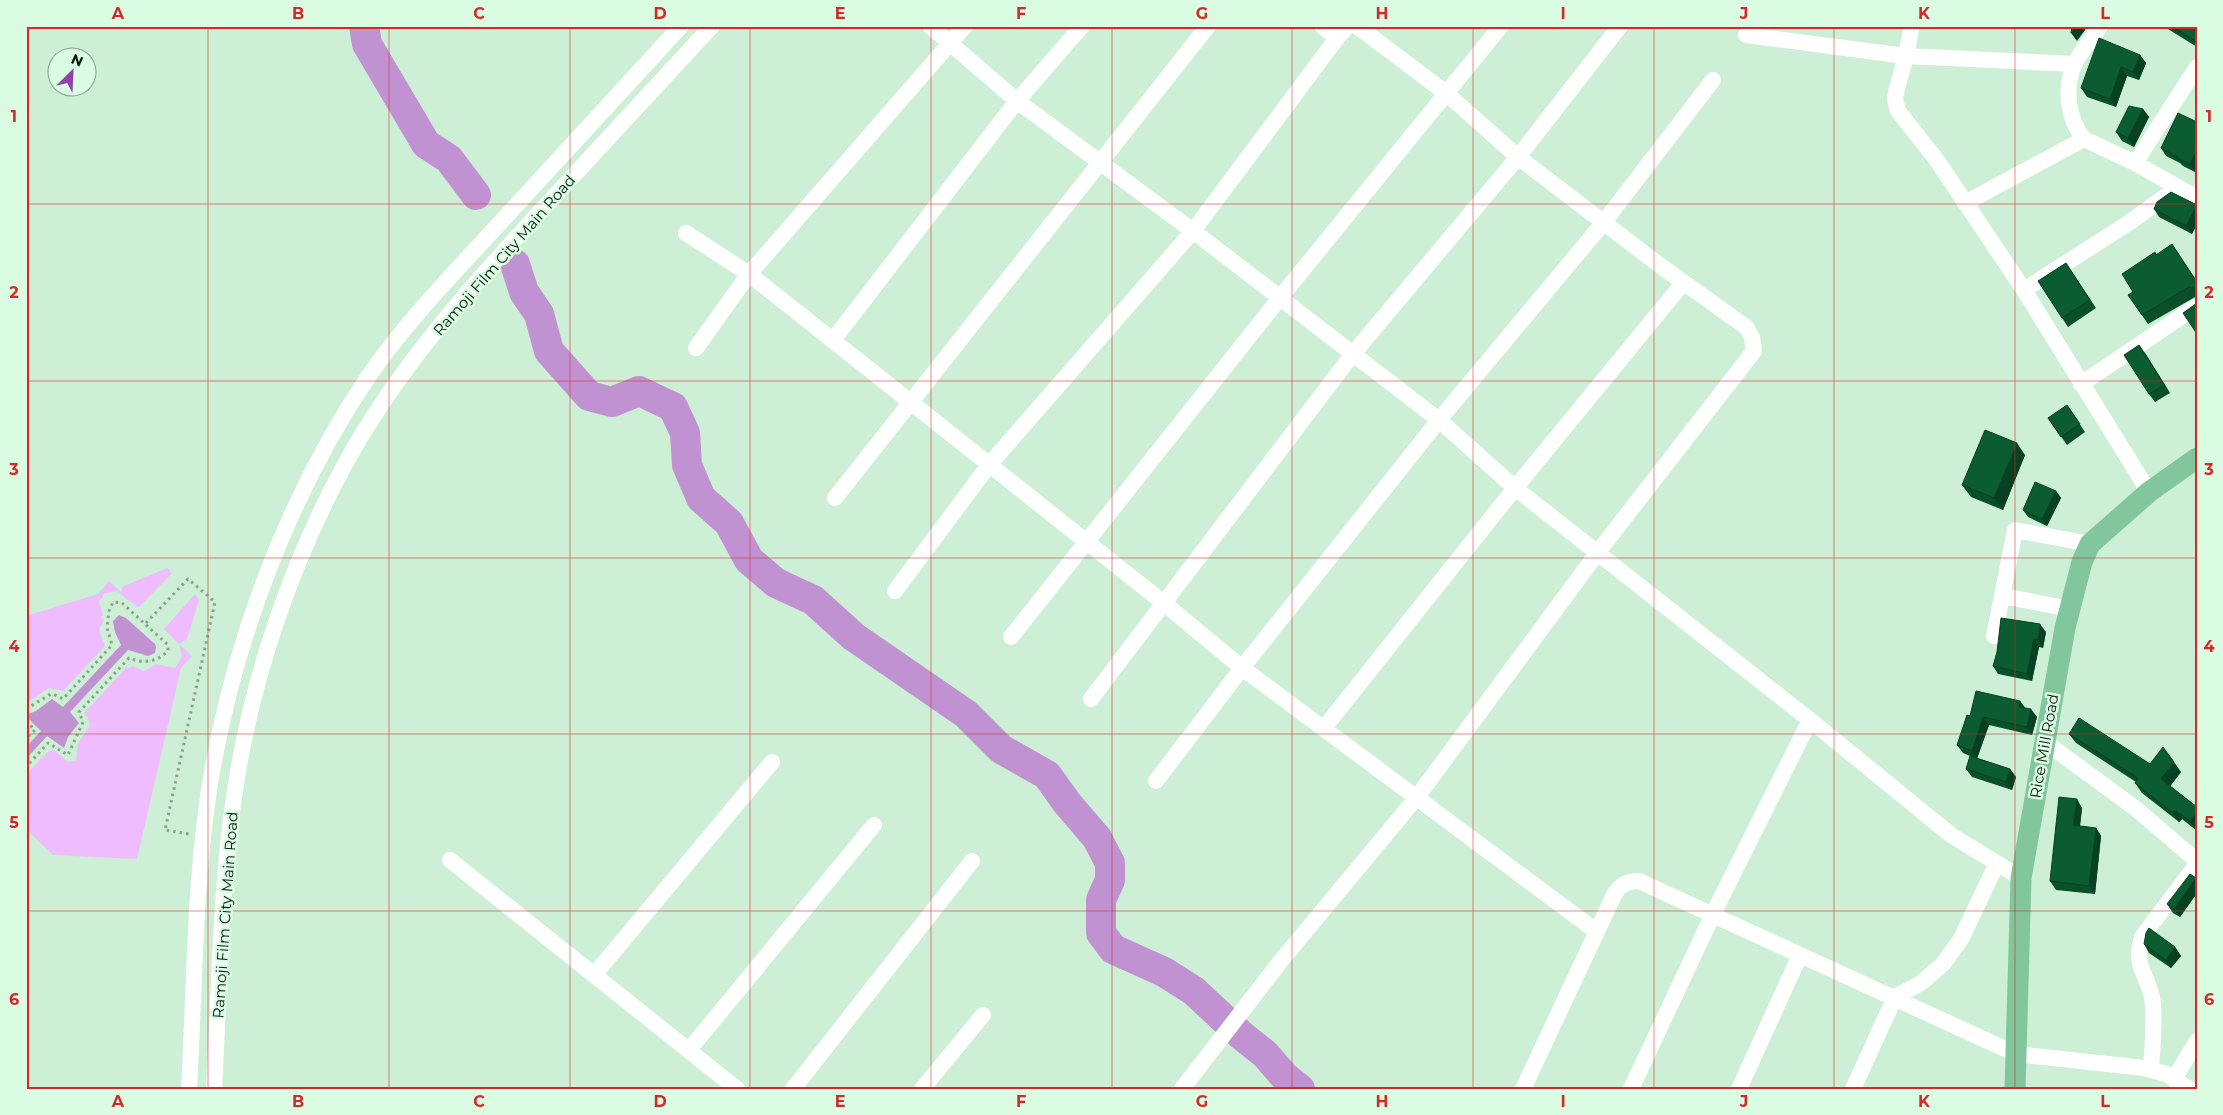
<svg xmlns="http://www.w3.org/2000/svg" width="2223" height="1115" font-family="Montserrat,sans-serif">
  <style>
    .green { fill: #efbdff }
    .water { fill: #c192d1 }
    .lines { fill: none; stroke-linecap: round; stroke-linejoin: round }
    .river { stroke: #c192d1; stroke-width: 30 }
    .path { stroke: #89a38f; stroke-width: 3; stroke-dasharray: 2.5 4; stroke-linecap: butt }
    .minor { stroke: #fff; stroke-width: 16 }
    .major { stroke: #82c69d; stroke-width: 21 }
    .wall { fill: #09502a }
    .shaded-wall { fill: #084122 }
    .building { fill: #0b5d31; stroke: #084122 }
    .grid { fill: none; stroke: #d62828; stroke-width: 1; stroke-opacity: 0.55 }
    .labels { text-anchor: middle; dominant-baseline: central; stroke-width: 5; stroke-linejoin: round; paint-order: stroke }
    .street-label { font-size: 15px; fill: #09150c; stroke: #dafce2 }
    .neatline { fill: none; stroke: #d62828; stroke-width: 2 }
    .grid-label { font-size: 16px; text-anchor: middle; font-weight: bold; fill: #d62828 }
  </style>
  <rect width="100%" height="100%" fill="#cdefd5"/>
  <!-- green -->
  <path class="green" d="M 167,568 L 169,569 L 171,574 L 140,606 L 137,607 L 117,591 L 104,594 L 99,602 L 103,615 L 101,617 L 104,620 L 99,630 L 105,646 L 63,691 L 49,688 L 26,703 L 26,616 L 98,594 L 109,581 L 122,593 L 122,588 L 124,586 Z
    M 195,594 L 199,600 L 187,639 L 179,644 L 192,656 L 181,668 L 137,859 L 53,855 L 26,829 L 26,775 L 47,752 L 54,750 L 68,762 L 76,761 L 78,743 L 90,726 L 88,718 L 84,713 L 127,667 L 130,668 L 132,666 L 144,671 L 156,664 L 175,668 L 182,657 L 179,644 L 164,629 Z"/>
  <!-- water -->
  <path class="water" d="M 119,615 L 126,618 L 155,644 L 156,647 L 155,653 L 148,656 L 128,650 L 70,712 L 79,723 L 68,737 L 64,748 L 47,736 L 26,759 L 26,747 L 41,731 L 27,717 L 28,714 L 36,711 L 52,699 L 63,707 L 121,645 L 115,632 L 113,621 Z"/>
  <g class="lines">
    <!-- river -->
    <path class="river" d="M 364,26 L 367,44 L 426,144 L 449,159 L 476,195
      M 515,264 L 524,292 L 539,314 L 549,351 L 589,396 L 612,402 L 639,391 L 673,407 L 685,433 L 687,465 L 701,498 L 729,523 L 749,560 L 776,583 L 813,600 L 854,637 L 966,714 L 1001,749 L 1047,775 L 1067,803 L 1097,838 L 1110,863 L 1110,880 L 1101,900 L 1101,933 L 1113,949 L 1164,972 L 1194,991 L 1241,1035 L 1265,1054 L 1285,1077 L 1300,1089"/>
    <!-- path -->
    <path class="path" d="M 146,623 L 188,579 L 215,602 L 165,830 L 189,834
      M 26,709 L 51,694 L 53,694 L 63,699 L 112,645 L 107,628 L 109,611 L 113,602 L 122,603 L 168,645 L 168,651 C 157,662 143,664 129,658 L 79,712 L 83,722 L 68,755 L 48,743 L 26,767
      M 26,721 L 35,730 L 26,739"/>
    <!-- minor -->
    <path class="minor" d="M 930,26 L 1017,101 L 1193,231 L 1439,420 L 1515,488 L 1810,720 L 1951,835 L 2021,878
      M 1322,26 L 1337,38
      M 1912,26 L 1906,56 L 1896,92 L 1895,99 L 1898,111 L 1936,159 L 2024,290 L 2149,492
      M 1746,35 L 1906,56 L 2075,64
      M 2084,139 C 2068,120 2064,88 2074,65 C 2080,52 2092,39 2100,26
      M 2135,163 L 2197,67
      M 1965,203 L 2084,139 L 2135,163 L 2197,198
      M 686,233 L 749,274 L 1165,604 L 1242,668 L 1596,931
      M 2024,290 L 2130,222 L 2174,190
      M 833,340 L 1017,101 L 1082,26
      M 696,348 L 749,274 L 965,26
      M 2081,384 L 2197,306
      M 835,498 L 1208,26
      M 895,591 L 989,465 L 1193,231 L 1337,38 L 1348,26
      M 2003,596 L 2070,609
      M 1994,636 L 2015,530 L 2090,544
      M 1011,637 L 1279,299 L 1501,26
      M 1091,699 L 1352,355 L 1518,157 L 1620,26
      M 1324,728 L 1515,488 L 1683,283
      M 2045,742 L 2135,808 L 2197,861
      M 1156,781 L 1242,668 L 1439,420 L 1604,222 L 1713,80
      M 450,860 L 737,1089
      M 594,975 L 772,762
      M 689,1050 L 874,825
      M 2151,1070 C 2152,1049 2155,1025 2153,1004 C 2150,974 2132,970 2142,937 L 2197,864
      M 2174,1079 L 2197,1041
      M 189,1089 C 195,984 194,876 212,772 C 236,635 290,493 368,377 C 406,322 454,273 499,224 C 560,158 620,92 681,26
      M 214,1089 C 220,985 220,880 237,778 C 254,672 293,560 344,466 C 397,368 474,283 550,201 C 604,143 658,85 712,26
      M 793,1089 L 972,861
      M 922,1089 L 983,1015
      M 1182,1089 L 1280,962 L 1417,797 L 1598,552 L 1754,351 L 1752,337 L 1746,327 L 1658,264 L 1518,157 L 1446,93 L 1357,26
      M 1523,1089 L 1615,893 C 1622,884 1627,881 1639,881 L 2016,1054 L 2144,1068 L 2166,1074 L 2189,1089
      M 1631,1089 L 1713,914 L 1810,720
      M 1739,1089 L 1800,955
      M 1853,1089 L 1895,997 L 1921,983 L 1943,964 L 1961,939 L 1997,863"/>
    <!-- major -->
    <path class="major" d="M 2015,1089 L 2021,878 L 2065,628 L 2082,562 L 2090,544 L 2149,492 L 2197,458"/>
  </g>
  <!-- wall -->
  <path class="wall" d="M 2163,26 L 2197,26 L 2197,47 Z
    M 2140,55 L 2146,63 L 2139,80 L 2127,76 L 2116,107 L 2087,97 L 2081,88 Z
    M 2143,109 L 2149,117 L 2134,147 L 2122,141 L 2116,132 Z
    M 2178,113 L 2195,172 L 2183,166 L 2180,163 L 2166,156 L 2161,148 Z
    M 2197,205 L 2192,234 L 2159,217 L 2154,209 Z
    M 2156,255 L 2197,281 L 2197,296 L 2148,324 L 2128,295 L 2133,292 Z
    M 2066,263 L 2096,308 L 2068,327 L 2038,281 Z
    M 2145,353 L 2170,393 L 2155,402 L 2149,394 Z
    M 2067,405 L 2085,432 L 2067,445 L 2048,418 Z
    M 2025,455 L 2003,510 L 1971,497 L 1962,485 Z
    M 2056,491 L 2061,498 L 2047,526 L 2028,517 L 2023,510 Z
    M 2046,632 L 2043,648 L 2039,647 L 2032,681 L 1998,674 L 1993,666 Z
    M 2020,701 L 2025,708 L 2037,717 L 2032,735 L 1989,725 L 1977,758 L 2010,769 L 2016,777 L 2012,790 L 1972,777 L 1966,769 L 1970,756 L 1963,753 L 1957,745 L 1970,716 Z
    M 2069,734 L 2150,764 L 2181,772 L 2170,786 L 2197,807 L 2197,831 L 2182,819 L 2179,822 L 2142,793 L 2135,783 L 2136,782 L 2076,743 Z
    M 2082,808 L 2080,826 L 2096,828 L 2101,836 L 2095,894 L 2056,890 L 2050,881 Z
    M 2196,878 L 2197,879 L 2197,893 L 2180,917 L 2173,913 L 2167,904 Z
    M 2144,944 L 2175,947 L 2181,956 L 2171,968 L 2149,953 Z"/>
  <!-- shaded-wall -->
  <path class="shaded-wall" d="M 2076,26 L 2088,26 L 2077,41 L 2071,33 Z
    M 2140,55 L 2146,63 L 2139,80 L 2133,72 Z
    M 2121,67 L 2127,76 L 2116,107 L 2110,99 Z
    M 2143,109 L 2149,117 L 2134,147 L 2128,138 Z
    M 2197,149 L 2197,169 L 2195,172 L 2190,164 Z
    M 2197,206 L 2197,225 L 2192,234 L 2186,226 Z
    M 2139,345 L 2145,353 L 2170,393 L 2164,385 Z
    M 2017,443 L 2025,455 L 2003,510 L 1994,498 Z
    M 2056,491 L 2061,498 L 2047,526 L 2042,519 Z
    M 2040,624 L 2046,632 L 2043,648 L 2038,640 Z
    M 2034,639 L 2039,647 L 2032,681 L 2027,674 Z
    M 2020,701 L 2026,709 L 2019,707 Z
    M 2031,709 L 2037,717 L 2032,735 L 2027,727 Z
    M 1983,717 L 1989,725 L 1977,759 L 1972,751 Z
    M 2174,762 L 2181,772 L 2168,789 L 2161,779 Z
    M 2010,769 L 2016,777 L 2012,790 L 2006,782 Z
    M 2077,799 L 2082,808 L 2079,834 L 2073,825 Z
    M 2175,810 L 2182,819 L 2179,822 L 2173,813 Z
    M 2197,813 L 2197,830 L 2190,821 Z
    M 2096,828 L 2101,836 L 2095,894 L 2089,886 Z
    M 2196,878 L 2197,879 L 2197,893 L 2180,917 L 2174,909 Z
    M 2175,947 L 2181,956 L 2171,968 L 2166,960 Z"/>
  <!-- building -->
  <path class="building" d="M 2072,26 L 2076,26 L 2071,33 Z
    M 2172,26 L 2197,26 L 2197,42 Z
    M 2099,38 L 2140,55 L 2133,72 L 2121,67 L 2110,99 L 2081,88 Z
    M 2129,106 L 2143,109 L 2128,138 L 2116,132 Z
    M 2178,113 L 2197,122 L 2197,149 L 2190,164 L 2177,158 L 2178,157 L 2161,148 Z
    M 2171,192 L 2197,205 L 2186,226 L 2154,209 L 2157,202 Z
    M 2172,244 L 2197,282 L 2197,290 L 2194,288 L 2189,287 L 2142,315 L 2128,295 L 2133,292 L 2122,274 L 2155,252 L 2156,255 Z
    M 2066,263 L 2090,300 L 2062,318 L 2038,281 Z
    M 2197,303 L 2197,334 L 2183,313 Z
    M 2139,345 L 2164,385 L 2149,394 L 2124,355 Z
    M 2067,405 L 2080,424 L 2061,437 L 2048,418 Z
    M 1985,430 L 2017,443 L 1994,498 L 1962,485 Z
    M 2035,482 L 2056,491 L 2042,519 L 2023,510 Z
    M 2001,618 L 2040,624 L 2038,640 L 2034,639 L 2027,674 L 1993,666 L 1997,652 Z
    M 1976,691 L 2020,701 L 2019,707 L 2031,709 L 2027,727 L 1983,717 L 1972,751 L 1957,745 L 1967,715 L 1970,716 Z
    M 2079,718 L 2150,764 L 2163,747 L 2174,762 L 2161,779 L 2197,807 L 2197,813 L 2190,821 L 2175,810 L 2173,813 L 2135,783 L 2138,778 L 2069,734 Z
    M 1970,756 L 2010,769 L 2006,782 L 1966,769 Z
    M 2059,797 L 2077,799 L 2073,825 L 2096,828 L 2089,886 L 2050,881 Z
    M 2190,874 L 2196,878 L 2174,909 L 2167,904 Z
    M 2149,928 L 2175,947 L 2166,960 L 2144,944 L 2146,933 Z"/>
  <!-- grid -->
  <path class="grid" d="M 208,26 L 208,1089M 389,26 L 389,1089M 570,26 L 570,1089M 750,26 L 750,1089M 931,26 L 931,1089M 1112,26 L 1112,1089M 1292,26 L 1292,1089M 1473,26 L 1473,1089M 1654,26 L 1654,1089M 1834,26 L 1834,1089M 2015,26 L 2015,1089M 26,204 L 2197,204M 26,381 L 2197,381M 26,558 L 2197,558M 26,734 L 2197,734M 26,911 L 2197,911"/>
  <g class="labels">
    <!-- street labels -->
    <g class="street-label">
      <text transform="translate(504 255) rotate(-49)">Ramoji Film City Main Road</text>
      <text transform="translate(2044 746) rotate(-80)">Rice Mill Road</text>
      <text transform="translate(225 915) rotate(-86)">Ramoji Film City Main Road</text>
    </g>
  </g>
  <!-- border -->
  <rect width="2223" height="1115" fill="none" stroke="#dafce2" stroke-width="55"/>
  <!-- north arrow -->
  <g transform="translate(72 72) rotate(24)"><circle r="24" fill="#dafce2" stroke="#86a08c"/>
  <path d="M0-4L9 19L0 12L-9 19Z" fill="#943fad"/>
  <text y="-8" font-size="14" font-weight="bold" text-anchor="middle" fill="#09150c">N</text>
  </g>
  <rect x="28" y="28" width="2168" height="1060" class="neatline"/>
  <g class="grid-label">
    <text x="118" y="19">A</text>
    <text x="298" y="19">B</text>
    <text x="479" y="19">C</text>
    <text x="660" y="19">D</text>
    <text x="840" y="19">E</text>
    <text x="1021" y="19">F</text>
    <text x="1202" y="19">G</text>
    <text x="1382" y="19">H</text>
    <text x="1563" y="19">I</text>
    <text x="1744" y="19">J</text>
    <text x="1924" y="19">K</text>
    <text x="2105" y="19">L</text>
    <text x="14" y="122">1</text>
    <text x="2209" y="122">1</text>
    <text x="14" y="298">2</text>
    <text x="2209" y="298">2</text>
    <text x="14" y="475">3</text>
    <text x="2209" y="475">3</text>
    <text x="14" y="652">4</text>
    <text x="2209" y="652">4</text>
    <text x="14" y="828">5</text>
    <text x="2209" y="828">5</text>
    <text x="14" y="1005">6</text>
    <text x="2209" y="1005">6</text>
    <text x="118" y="1107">A</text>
    <text x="298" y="1107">B</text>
    <text x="479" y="1107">C</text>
    <text x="660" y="1107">D</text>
    <text x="840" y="1107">E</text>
    <text x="1021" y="1107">F</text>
    <text x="1202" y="1107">G</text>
    <text x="1382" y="1107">H</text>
    <text x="1563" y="1107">I</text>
    <text x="1744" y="1107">J</text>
    <text x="1924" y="1107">K</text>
    <text x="2105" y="1107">L</text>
  </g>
</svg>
